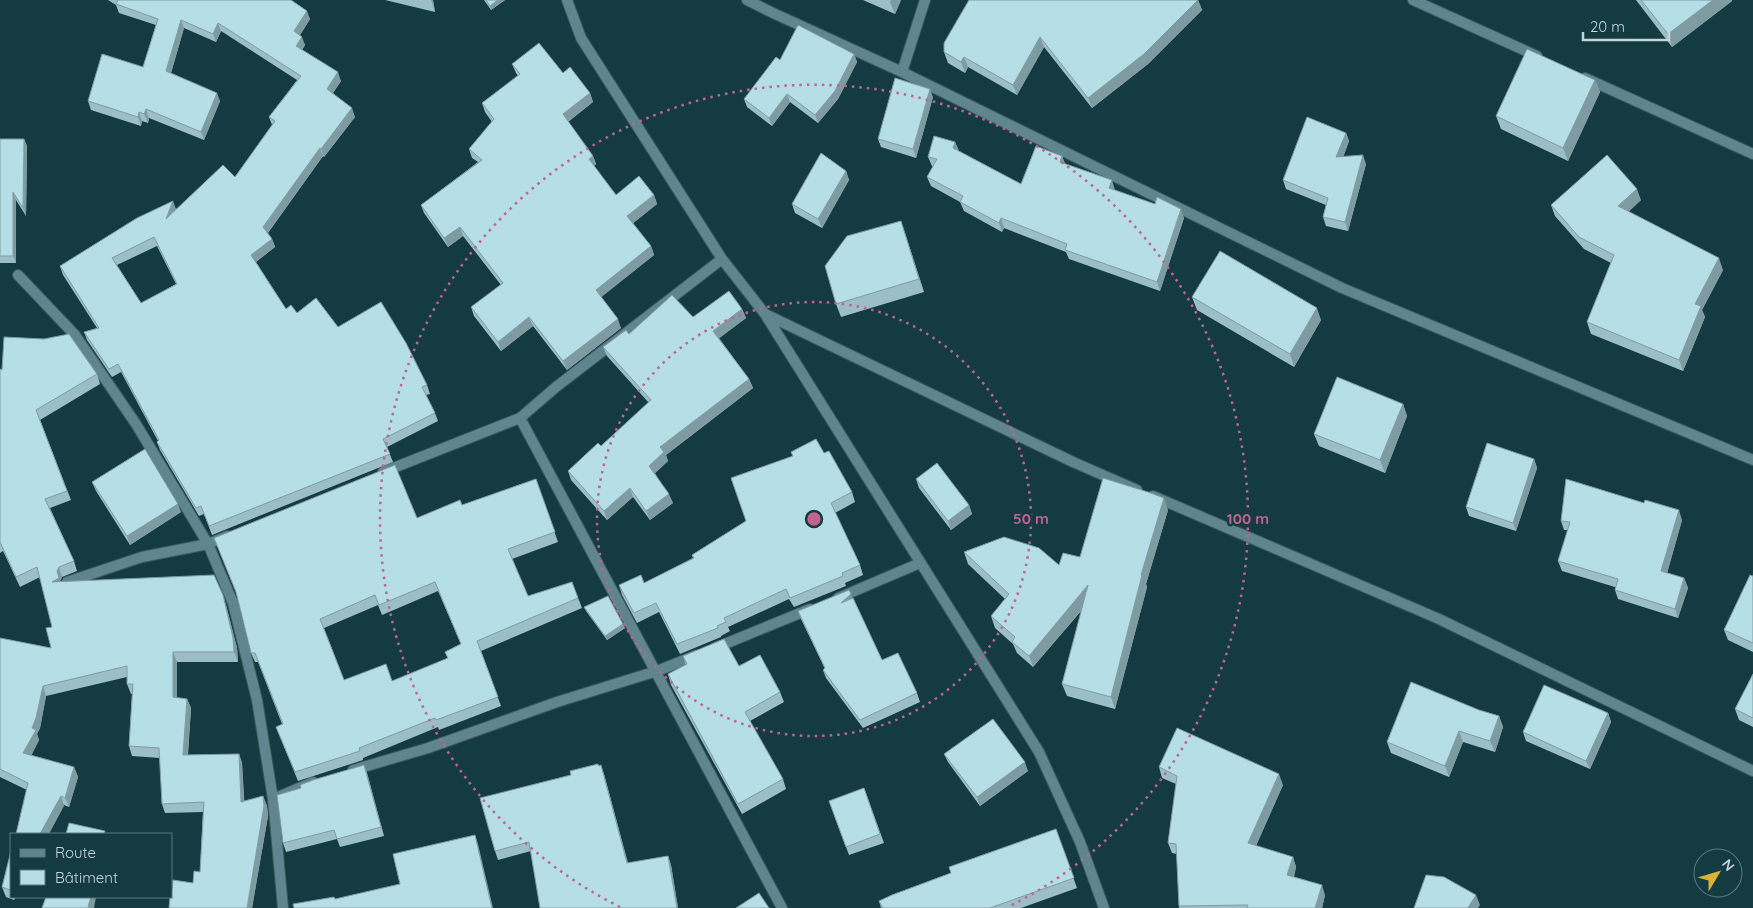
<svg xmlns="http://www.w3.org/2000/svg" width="1753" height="908" font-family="Quicksand,sans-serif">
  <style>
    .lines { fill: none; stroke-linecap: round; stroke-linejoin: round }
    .street-casing { stroke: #3d585c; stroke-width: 12 }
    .street { stroke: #5f868e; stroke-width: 10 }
    .wall { fill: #9cbfc7; fill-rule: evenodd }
    .shaded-wall { fill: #7f9ba2 }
    .building { fill: #b5dee7; stroke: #7f9ba2; fill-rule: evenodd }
    .ring { fill: none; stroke: #c2648e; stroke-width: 2.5; stroke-dasharray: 2.5 5 }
    .centre { fill: #c2648e; stroke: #153b42; stroke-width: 2.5 }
    .ring-label { font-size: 15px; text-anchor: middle; font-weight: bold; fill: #c2648e; stroke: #153b42; stroke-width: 5; stroke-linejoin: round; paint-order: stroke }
  </style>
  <rect width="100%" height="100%" fill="#153b42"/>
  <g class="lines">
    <!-- street casing -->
    <g class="street-casing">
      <path id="street" d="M 567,0 L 581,38 L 722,259 L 765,314 L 1039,752 L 1080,842 L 1104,908
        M 747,0 L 773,13 L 902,72 L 1342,288 L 1753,460
        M 1413,0 L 1537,56
        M 902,72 L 925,0
        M 1585,78 L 1753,154
        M 18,275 L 75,335 L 136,424 L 208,544 L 142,557 L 67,582
        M 765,314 L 1073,462 L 1137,490
        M 520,418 L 782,908
        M 383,472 L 520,418 L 556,387 L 722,259
        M 1153,496 L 1439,619 L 1753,771
        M 227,536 L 208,544 L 233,603 L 257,700 L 273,799 L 313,782
        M 838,598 L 920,563
        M 715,648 L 810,609
        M 353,770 L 428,748 L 557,702 L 657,671 L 697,655
        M 273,799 L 283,908"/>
    </g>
    <!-- street -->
    <use href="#street" class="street"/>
  </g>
  <!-- wall -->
  <path class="wall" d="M 108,0 L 291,0 L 310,19 L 300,35 L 305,45 L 302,50 L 341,81 L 333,93 L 355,117 L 324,157 L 323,156 L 268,233 L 272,239 L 275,247 L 256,262 L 286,309 L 338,327 L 427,385 L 430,394 L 426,395 L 435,413 L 438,421 L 387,447 L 393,462 L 212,535 L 204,514 L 199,516 L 160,450 L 157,442 L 158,441 L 121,372 L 112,377 L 87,340 L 84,332 L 97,328 L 63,275 L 60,266 L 176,209 L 235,177 L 272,125 L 269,117 L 297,80 L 221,31 L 216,42 L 184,28 L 171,73 L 220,101 L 204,140 L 149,118 L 148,123 L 142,121 L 141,126 L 91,110 L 88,101 L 143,67 L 156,25 L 119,13 L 116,5 ZM 157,246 L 176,284 L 141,303 L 117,265 Z
    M 385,0 L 433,0 L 435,12 Z
    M 484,0 L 505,0 L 491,10 Z
    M 863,0 L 901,0 L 895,14 Z
    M 1198,0 L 1202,10 L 1148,64 L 1092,108 L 1044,47 L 1017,95 L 968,67 L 965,73 L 948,63 L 944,52 Z
    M 1636,0 L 1732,0 L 1732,1 L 1672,47 Z
    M 854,54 L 857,62 L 838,99 L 818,123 L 790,102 L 772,126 L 747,107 L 744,99 L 780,60 Z
    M 512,64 L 563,73 L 590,93 L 593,102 L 568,122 L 593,156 L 596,164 L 594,166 L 616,195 L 654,195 L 657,204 L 633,223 L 651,246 L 654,255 L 601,297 L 621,328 L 567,370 L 533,326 L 501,351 L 474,316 L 471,307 L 501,285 L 463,236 L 448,247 L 424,213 L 421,205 L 478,162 L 472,158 L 469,149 L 492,122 L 485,112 L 482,103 L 518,76 L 516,73 Z
    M 1595,80 L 1600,92 L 1568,161 L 1501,129 L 1496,116 Z
    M 933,97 L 916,158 L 881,147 L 878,139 Z
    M 1346,133 L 1349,141 L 1343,157 L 1366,164 L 1348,231 L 1326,226 L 1323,217 L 1326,205 L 1286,189 L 1283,180 Z
    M 0,139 L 24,139 L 27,146 L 26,216 L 16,200 L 16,263 L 0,263 Z
    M 955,142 L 959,151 L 1021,184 L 1062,156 L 1065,164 L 1115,190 L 1184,218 L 1160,291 L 1069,259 L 1066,252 L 1004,228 L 1002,232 L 964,211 L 960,202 L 931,186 L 927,177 L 933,167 L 932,166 L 928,157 Z
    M 846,171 L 849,180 L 822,228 L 795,213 L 792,204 Z
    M 1641,200 L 1628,212 L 1723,270 L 1702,310 L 1705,317 L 1683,371 L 1591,334 L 1587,322 L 1611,263 L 1584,249 L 1555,216 L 1551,205 Z
    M 905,233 L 924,292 L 841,317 L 836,304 Z
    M 1192,297 L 1321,320 L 1294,367 L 1197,310 Z
    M 742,309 L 746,318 L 719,338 L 749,379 L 753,388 L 666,455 L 668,461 L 655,473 L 673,503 L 650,520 L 633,497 L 607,520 L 571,480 L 568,471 L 601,446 L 649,403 L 607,356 L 603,347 L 629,334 L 693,317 Z
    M 0,369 L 97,374 L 100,384 L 40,420 L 71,500 L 50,508 L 74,561 L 77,571 L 62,577 L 60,581 L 61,582 L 223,595 L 226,605 L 237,648 L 238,662 L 177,662 L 177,698 L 187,699 L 191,708 L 188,755 L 239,754 L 242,763 L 244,801 L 263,796 L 267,806 L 268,816 L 252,908 L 169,908 L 193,883 L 200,872 L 203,812 L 165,813 L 162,804 L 160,758 L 132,756 L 129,746 L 132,694 L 131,694 L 127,684 L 127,677 L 46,696 L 40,728 L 37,734 L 39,740 L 31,756 L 74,767 L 78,777 L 69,807 L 27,790 L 0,777 L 0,638 L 51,648 L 52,627 L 40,577 L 20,587 L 3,551 L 0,553 Z
    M 1403,404 L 1407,416 L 1385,473 L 1319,446 L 1314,434 Z
    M 791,452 L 824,453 L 852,492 L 855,502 L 835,513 L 860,565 L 863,575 L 845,583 L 846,586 L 794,607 L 789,599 L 728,627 L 730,631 L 721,636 L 721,637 L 680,654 L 659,612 L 637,623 L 622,595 L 619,585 L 644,583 L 693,558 L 692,555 L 746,521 L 793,457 Z
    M 1534,459 L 1537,468 L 1516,531 L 1469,516 L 1466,507 Z
    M 536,479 L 558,542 L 512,559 L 528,596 L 572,582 L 582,608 L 481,651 L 501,706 L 439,730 L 438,727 L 363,758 L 363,760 L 298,781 L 276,727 L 282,724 L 258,662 L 255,662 L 251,653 L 237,594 L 214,538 L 417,518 L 462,505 ZM 438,591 L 461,644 L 445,652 L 448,659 L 392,681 L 344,680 L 324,628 L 378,605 L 382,615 Z
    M 916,479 L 969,505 L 972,514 L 951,530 L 919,488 Z
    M 92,482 L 181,512 L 130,545 L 96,491 Z
    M 1168,510 L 1146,584 L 1147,587 L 1115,709 L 1067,696 L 1062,684 L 1082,610 L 1033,667 L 1017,653 L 1013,644 L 995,628 L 991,616 L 1005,599 L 968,564 L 964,552 L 1059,565 L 1080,557 Z
    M 1682,520 L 1667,573 L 1684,578 L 1688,588 L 1678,618 L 1618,599 L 1615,590 L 1615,587 L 1562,571 L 1558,561 L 1568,530 L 1564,530 L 1561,521 Z
    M 1753,576 L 1753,652 L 1728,640 L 1724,630 Z
    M 853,598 L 882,660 L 917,693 L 920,702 L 863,728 L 826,678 L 823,670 L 825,669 L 801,619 L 798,611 Z
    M 584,607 L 625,628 L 607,640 L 586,611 Z
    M 683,656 L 739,666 L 780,692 L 784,702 L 750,721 L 783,779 L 786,789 L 742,814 L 671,685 L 668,674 L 686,665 Z
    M 1753,674 L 1753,727 L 1739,720 L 1735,709 Z
    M 1479,710 L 1499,716 L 1503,727 L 1495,752 L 1463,742 L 1449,777 L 1391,753 L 1387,742 Z
    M 1608,713 L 1611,722 L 1590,769 L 1526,741 L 1523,732 Z
    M 944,754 L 1028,771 L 980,806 L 948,762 Z
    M 364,765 L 367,773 L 384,836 L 340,847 L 337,839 L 286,852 L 283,843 L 301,788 Z
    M 599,766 L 604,774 L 628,863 L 668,856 L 671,865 L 678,908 L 531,851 L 498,860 L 495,851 L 571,775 Z
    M 1159,767 L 1283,785 L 1256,846 L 1293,857 L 1296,867 L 1294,877 L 1325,895 L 1322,908 L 1179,908 L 1177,854 L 1172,853 L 1168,843 L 1176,784 L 1162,778 Z
    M 864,788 L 884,843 L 849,855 L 829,801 Z
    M 1056,829 L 1077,888 L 1021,908 L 881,908 L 879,901 L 951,873 Z
    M 11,851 L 11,897 L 16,897 L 14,900 L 6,897 L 2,887 Z"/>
  <!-- shaded-wall -->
  <path class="shaded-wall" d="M 431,0 L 433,0 L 435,12 Z
    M 498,0 L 505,0 L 491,10 L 490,6 Z
    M 891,0 L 901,0 L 895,14 L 890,2 Z
    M 1198,0 L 1202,10 L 1148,64 L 1092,108 L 1088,98 Z
    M 1713,0 L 1732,0 L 1732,1 L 1672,47 L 1668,34 Z
    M 307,11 L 310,19 L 297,40 L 294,31 Z
    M 181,20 L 184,28 L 169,80 L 166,71 Z
    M 218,23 L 221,31 L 216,42 L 213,34 Z
    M 302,37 L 305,45 L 299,55 L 296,46 Z
    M 1040,37 L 1044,47 L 1017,95 L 1013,85 Z
    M 854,54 L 857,62 L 838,99 L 818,123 L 815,115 Z
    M 964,57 L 968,67 L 965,73 L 961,62 Z
    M 338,72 L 341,81 L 330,97 L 327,89 Z
    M 1595,80 L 1600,92 L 1568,161 L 1563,148 Z
    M 930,89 L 933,97 L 916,158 L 913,149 Z
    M 217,93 L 220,101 L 204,140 L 201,132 Z
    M 590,93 L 593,102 L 566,123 L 563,114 Z
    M 787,94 L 790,102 L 772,126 L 769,118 Z
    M 352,108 L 355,117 L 324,157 L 321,149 Z
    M 146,109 L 149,118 L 148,123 L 144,114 Z
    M 139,112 L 142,121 L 141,126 L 138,117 Z
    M 1346,133 L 1349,141 L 1340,166 L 1336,157 Z
    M 24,139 L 27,146 L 26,216 L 23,208 Z
    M 955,142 L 959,151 L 953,148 Z
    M 320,148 L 323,156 L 266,235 L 263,227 Z
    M 1363,155 L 1366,164 L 1348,231 L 1345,222 Z
    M 593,156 L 596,164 L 592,168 L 589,159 Z
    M 1062,156 L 1066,166 L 1060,162 Z
    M 846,171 L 849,180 L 822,228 L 818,219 Z
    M 1112,180 L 1115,190 L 1112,197 L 1109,188 Z
    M 1637,189 L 1641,200 L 1622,218 L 1618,206 Z
    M 13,192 L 16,200 L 16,263 L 13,256 Z
    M 654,195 L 657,204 L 631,225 L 627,216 Z
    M 173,201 L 176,209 L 166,219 Z
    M 1181,209 L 1184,218 L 1160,291 L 1157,282 Z
    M 1001,218 L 1004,228 L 1002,232 L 999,223 Z
    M 901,221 L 905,233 L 924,292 L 919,279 Z
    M 460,227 L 463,236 L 448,247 L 444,238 Z
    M 272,239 L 275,247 L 254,263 L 251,255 Z
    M 651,246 L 654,255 L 599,299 L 596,290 Z
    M 1719,258 L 1723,270 L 1702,310 L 1705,317 L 1683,371 L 1679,360 L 1695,304 Z
    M 1317,308 L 1321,320 L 1294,367 L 1290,354 Z
    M 742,309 L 746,318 L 717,340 L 713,331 Z
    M 529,317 L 533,326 L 501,351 L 498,342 Z
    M 618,319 L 621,328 L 567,370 L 563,361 Z
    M 749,379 L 753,388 L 666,455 L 668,461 L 653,475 L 649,466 L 660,447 Z
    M 1403,404 L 1407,416 L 1385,473 L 1380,460 Z
    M 1534,459 L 1537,468 L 1516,531 L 1513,523 Z
    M 630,488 L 633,497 L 607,520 L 604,511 Z
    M 669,494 L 673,503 L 650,520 L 646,511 Z
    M 1164,498 L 1168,510 L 1146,584 L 1147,587 L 1115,709 L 1111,697 L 1141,575 Z
    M 178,504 L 181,512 L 130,545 L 127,536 Z
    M 969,505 L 972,514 L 951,530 L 948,521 Z
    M 1679,510 L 1682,520 L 1665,581 L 1661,571 Z
    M 59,567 L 62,577 L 60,581 L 63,587 L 52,582 Z
    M 1684,578 L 1688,588 L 1678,618 L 1675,609 Z
    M 1088,585 L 1092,597 L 1033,667 L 1029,656 Z
    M 851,594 L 854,603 L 841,603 Z
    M 223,595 L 226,605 L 237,648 L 238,662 L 234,652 Z
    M 623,624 L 625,628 L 607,640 L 605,636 Z
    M 173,652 L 177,662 L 177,707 L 173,697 Z
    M 43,686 L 46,696 L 40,728 L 37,734 L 39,740 L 27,763 L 23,753 L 32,728 Z
    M 187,699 L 191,708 L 187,765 L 183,755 Z
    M 1608,713 L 1611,722 L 1590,769 L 1586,761 Z
    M 1499,716 L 1503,727 L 1495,752 L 1490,741 Z
    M 1459,731 L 1463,742 L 1449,777 L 1445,766 Z
    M 239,754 L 242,763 L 245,812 L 241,802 Z
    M 1025,762 L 1028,771 L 980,806 L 977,797 Z
    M 364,765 L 367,773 L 384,836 L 381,827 Z
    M 601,765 L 604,774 L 630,872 L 627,863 Z
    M 74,767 L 78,777 L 69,807 L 65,798 Z
    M 1279,774 L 1283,785 L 1252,854 L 1248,843 Z
    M 61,796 L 64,806 L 49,834 L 40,834 Z
    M 263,796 L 267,806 L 268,816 L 252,908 L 247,908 Z
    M 475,835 L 478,844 L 493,908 L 492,908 Z
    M 668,856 L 671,865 L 678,908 L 677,908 Z
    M 1293,857 L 1296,867 L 1291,885 L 1287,875 Z
    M 1322,885 L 1325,895 L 1322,908 L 1315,908 Z
    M 1476,895 L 1480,905 L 1478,908 L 1468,908 Z
    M 91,897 L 96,897 L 94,908 L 88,907 Z"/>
  <!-- building -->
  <path class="building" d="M 118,0 L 291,0 L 307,11 L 294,31 L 302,37 L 296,46 L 338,72 L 327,89 L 352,108 L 321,149 L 320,148 L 263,227 L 272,239 L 251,255 L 286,309 L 291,305 L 297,313 L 316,298 L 338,327 L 381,302 L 406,343 L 427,385 L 422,387 L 435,413 L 383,439 L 390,454 L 209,526 L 201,506 L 196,508 L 157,442 L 159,440 L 118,364 L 109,369 L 84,332 L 99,328 L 60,266 L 137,218 L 173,201 L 166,219 L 223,165 L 235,177 L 275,121 L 269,117 L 301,76 L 218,23 L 213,34 L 181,20 L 166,71 L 217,93 L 201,132 L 146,109 L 144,114 L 139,112 L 138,117 L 88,101 L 102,54 L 143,67 L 158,19 L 116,4 ZM 154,237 L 177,284 L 141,303 L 112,258 Z
    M 486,0 L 498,0 L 490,6 Z
    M 969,0 L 1198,0 L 1144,54 L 1088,98 L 1040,37 L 1013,85 L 964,57 L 961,62 L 944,52 L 944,43 Z
    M 1641,0 L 1713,0 L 1668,34 Z
    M 798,25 L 854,54 L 835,91 L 815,115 L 787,94 L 769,118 L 744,99 L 776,57 L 780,60 Z
    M 539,43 L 563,73 L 570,67 L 590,93 L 563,114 L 593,156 L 589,159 L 616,195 L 639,176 L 654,195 L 627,216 L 651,246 L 596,290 L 618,319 L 563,361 L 529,317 L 498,342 L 471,307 L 503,283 L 460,227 L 444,238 L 421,205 L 482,160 L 469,149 L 494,119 L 482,103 L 520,74 L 512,64 Z
    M 1527,49 L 1595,80 L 1563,148 L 1496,116 Z
    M 895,78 L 930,89 L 913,149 L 878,139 Z
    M 1307,117 L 1346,133 L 1336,157 L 1363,155 L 1345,222 L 1323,217 L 1328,198 L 1283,180 Z
    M 934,136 L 955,142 L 953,148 L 1021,184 L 1036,146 L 1062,156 L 1060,162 L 1112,180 L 1109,188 L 1155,204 L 1157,197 L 1181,209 L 1157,282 L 1065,250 L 1067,244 L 1001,218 L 999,223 L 960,202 L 963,196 L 927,177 L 937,159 L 928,157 Z
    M 0,139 L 24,139 L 23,208 L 13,192 L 13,256 L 0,256 Z
    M 821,153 L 846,171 L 818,219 L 792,204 Z
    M 1607,155 L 1637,189 L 1618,206 L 1719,258 L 1695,304 L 1701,306 L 1679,360 L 1587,322 L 1614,255 L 1579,237 L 1551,205 Z
    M 901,221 L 919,279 L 836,304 L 825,266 L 847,236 Z
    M 1220,251 L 1317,308 L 1290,354 L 1192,297 Z
    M 729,291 L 742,309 L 713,331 L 749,379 L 660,447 L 664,452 L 649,466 L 669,494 L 646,511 L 630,488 L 604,511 L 568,471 L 598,443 L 601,446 L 651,400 L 603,347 L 626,330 L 629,334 L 672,295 L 693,317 Z
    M 69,334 L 97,374 L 36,410 L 67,491 L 45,499 L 74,561 L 59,567 L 57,571 L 59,578 L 52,582 L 214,575 L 223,595 L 233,638 L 234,652 L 173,652 L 173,697 L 187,699 L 183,755 L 239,754 L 241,802 L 263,796 L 264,806 L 247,908 L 169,908 L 170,897 L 171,897 L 173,880 L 193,883 L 194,871 L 200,872 L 204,802 L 162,804 L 159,748 L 129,746 L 133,684 L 127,684 L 127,666 L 43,686 L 36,718 L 32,728 L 36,730 L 23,753 L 74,767 L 65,798 L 61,796 L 40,834 L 16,834 L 28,783 L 0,769 L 0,638 L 51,648 L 46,628 L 52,627 L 37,567 L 16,577 L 0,542 L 0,369 L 2,370 L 4,337 L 44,339 Z
    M 1337,377 L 1403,404 L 1380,460 L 1314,434 Z
    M 816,439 L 824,453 L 829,451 L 852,492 L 831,503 L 860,565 L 842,573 L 843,576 L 790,598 L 786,589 L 724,618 L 726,622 L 717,626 L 718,628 L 677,644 L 656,603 L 634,613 L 619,585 L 641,575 L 644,583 L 694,558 L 692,555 L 746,521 L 731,478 L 793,456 L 791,452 Z
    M 1487,443 L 1534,459 L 1513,523 L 1466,507 Z
    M 145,449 L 178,504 L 127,536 L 92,482 Z
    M 937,463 L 969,505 L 948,521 L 916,479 Z
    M 395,465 L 417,518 L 460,500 L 462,505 L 536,479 L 555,532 L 508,549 L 528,596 L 572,582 L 578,598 L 477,641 L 498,697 L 436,720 L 435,718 L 359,748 L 360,751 L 295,772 L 276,727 L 283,724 L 255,653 L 251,653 L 236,592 L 214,538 ZM 435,582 L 461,644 L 445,652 L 448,658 L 392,681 L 386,664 L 344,680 L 320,619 L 375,595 L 379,605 Z
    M 1103,478 L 1148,492 L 1164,498 L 1141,575 L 1142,575 L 1111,697 L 1062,684 L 1088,585 L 1029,656 L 1012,642 L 1015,637 L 991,616 L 1009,594 L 964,552 L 1004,537 L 1039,548 L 1059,565 L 1063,553 L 1080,557 Z
    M 1566,479 L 1644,503 L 1645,500 L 1679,510 L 1661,571 L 1684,578 L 1675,609 L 1615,590 L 1618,579 L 1558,561 L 1570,522 L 1561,521 Z
    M 1750,575 L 1753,576 L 1753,643 L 1724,630 Z
    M 849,590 L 851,594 L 841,603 L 853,598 L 882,660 L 898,653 L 917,693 L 860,720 L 823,670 L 825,668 L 798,611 Z
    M 608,596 L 623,624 L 605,636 L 584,607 Z
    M 724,639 L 739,666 L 760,655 L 780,692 L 745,712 L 783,779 L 738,804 L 668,674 L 687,664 L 683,656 Z
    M 1753,674 L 1753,718 L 1735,709 Z
    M 1411,682 L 1479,710 L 1499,716 L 1490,741 L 1459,731 L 1445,766 L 1387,742 Z
    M 1544,685 L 1608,713 L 1586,761 L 1523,732 Z
    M 993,719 L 1025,762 L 977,797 L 944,754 Z
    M 1177,728 L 1279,774 L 1248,843 L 1293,857 L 1287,875 L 1322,885 L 1315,908 L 1247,908 L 1248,905 L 1179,906 L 1176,844 L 1168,843 L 1177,776 L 1159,767 Z
    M 598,764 L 599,766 L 601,765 L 627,863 L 668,856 L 677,908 L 540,908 L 529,842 L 495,851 L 480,798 L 571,775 L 570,771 Z
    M 364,765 L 381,827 L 337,839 L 334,830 L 283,843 L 277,795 L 301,788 L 300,785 L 313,780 Z
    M 864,788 L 880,834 L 846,847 L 829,801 Z
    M 69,823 L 105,831 L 104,834 L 66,834 Z
    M 1056,829 L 1074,878 L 990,908 L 883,908 L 879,901 L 892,895 L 951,873 L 949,867 Z
    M 475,835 L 492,908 L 294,908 L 293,904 L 334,897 L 335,899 L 400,884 L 393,854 Z
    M 11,851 L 11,889 L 10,890 L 2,887 Z
    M 1426,875 L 1444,877 L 1476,895 L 1468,908 L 1414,908 Z
    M 759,893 L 769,908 L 736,908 Z
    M 46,897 L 91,897 L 88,907 L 93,908 L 42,908 Z"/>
  <!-- distance rings -->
  <g class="ring">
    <circle cx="814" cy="519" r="217"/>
    <path d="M620 907A434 434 0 1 1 1008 907"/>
  </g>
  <circle cx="814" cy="519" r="8" class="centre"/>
  <g class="ring-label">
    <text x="1031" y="524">50 m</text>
    <text x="1248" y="524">100 m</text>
  </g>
  <!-- legend -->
  <rect x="10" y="833" width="162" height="65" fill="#153b42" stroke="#5b797f"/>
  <rect x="20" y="849" width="25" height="8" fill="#5f868e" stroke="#5b797f"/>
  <text x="55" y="858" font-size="15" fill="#c3d7db">Route</text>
  <rect x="20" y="870" width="25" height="15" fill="#b5dee7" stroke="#5b797f"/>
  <text x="55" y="883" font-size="15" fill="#c3d7db">Bâtiment</text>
  <!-- north arrow -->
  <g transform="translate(1718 873) rotate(52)"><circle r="24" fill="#153b42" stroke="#5b797f"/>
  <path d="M0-4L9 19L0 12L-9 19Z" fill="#d9b334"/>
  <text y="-8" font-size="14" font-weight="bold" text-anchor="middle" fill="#c3d7db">N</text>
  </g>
  <!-- scale -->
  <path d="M1583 32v8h86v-8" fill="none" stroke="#c3d7db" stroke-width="2.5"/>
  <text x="1590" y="32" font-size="15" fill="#c3d7db" stroke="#153b42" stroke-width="4" paint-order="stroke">20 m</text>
</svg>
